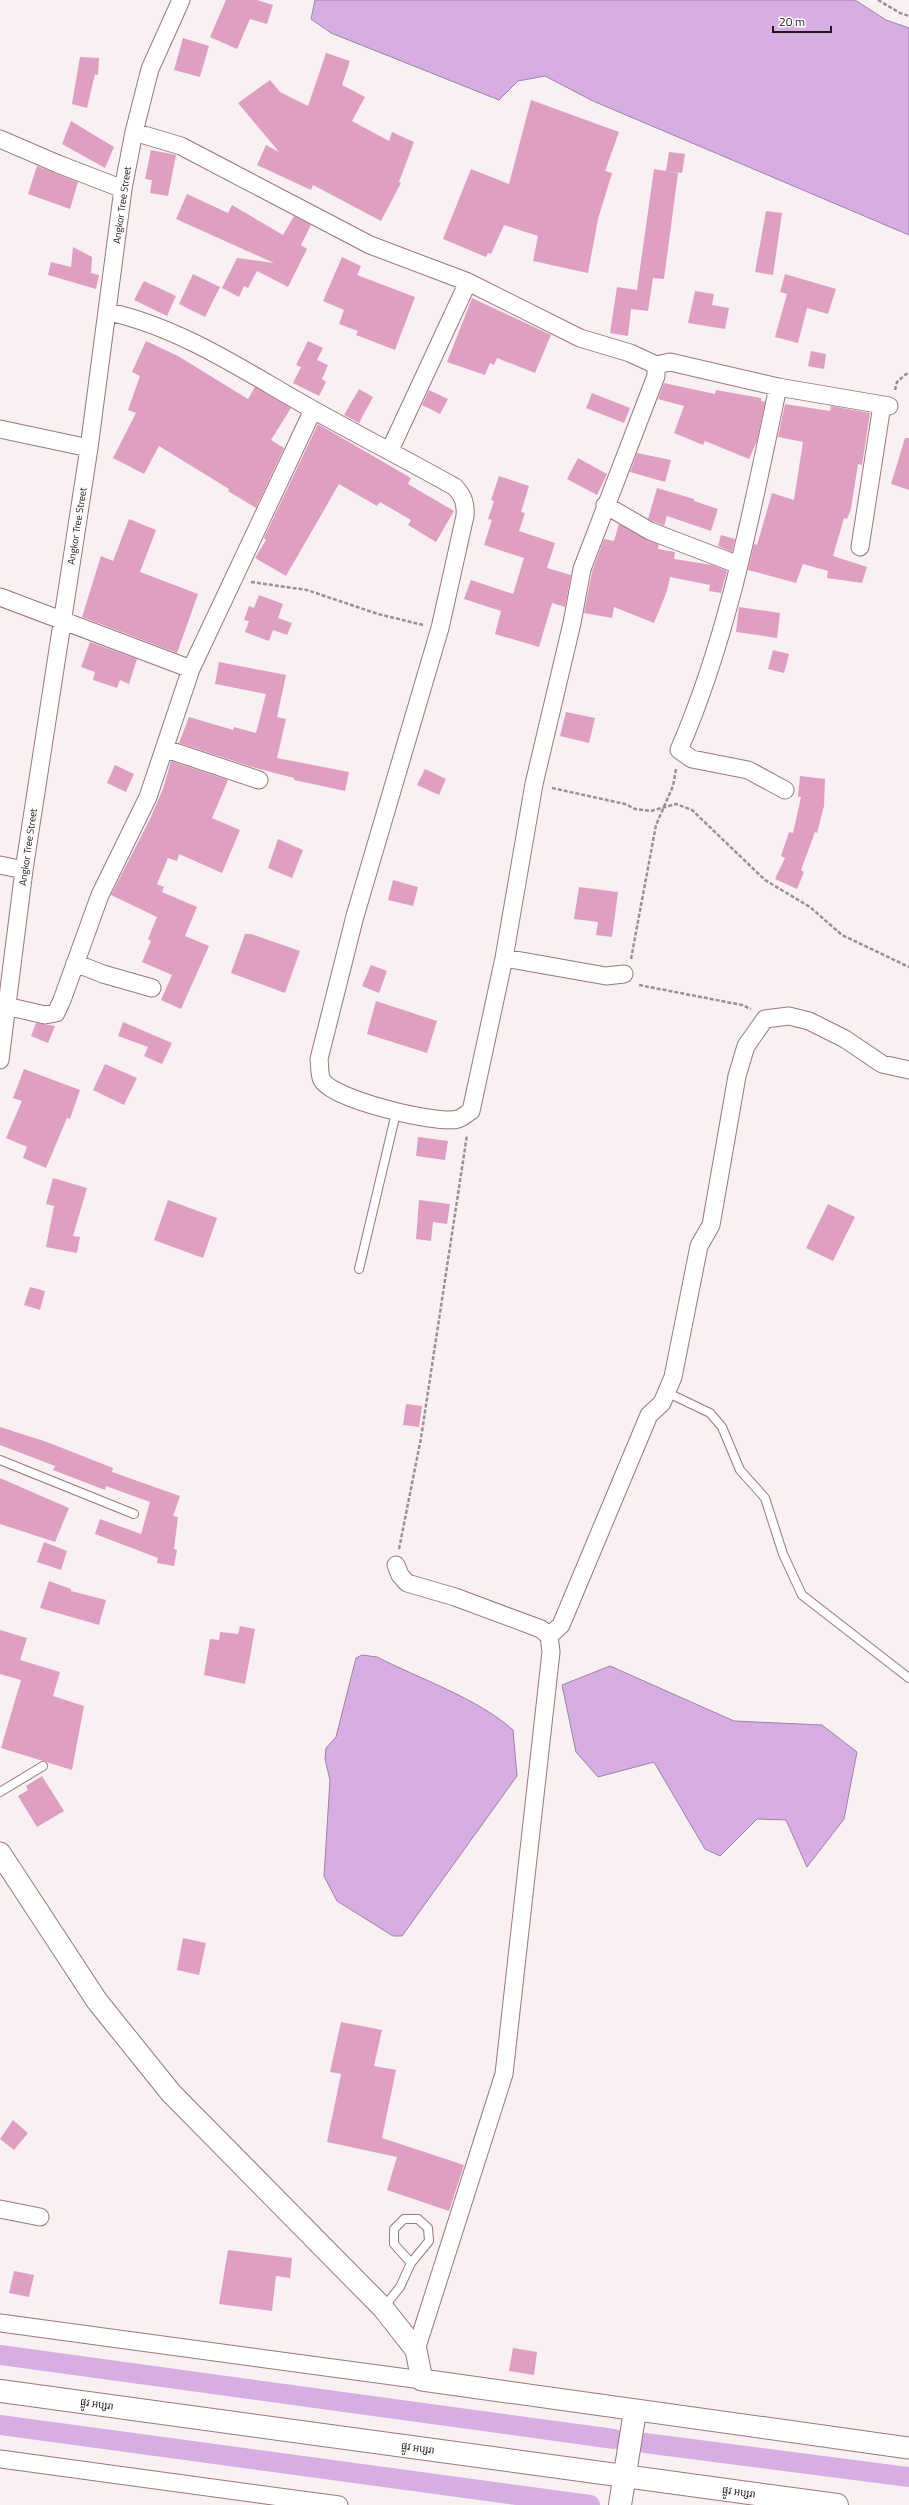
<svg xmlns="http://www.w3.org/2000/svg" width="909" height="2505" font-family="'Titillium Web','Noto Sans Khmer',sans-serif">
  <style>
    .water { fill: #d7aee4; stroke: #a180a6 }
    .lines { fill: none; stroke-linecap: round; stroke-linejoin: round }
    .canal { stroke: #d7aee4; stroke-width: 20 }
    .building { fill: #de9fc3 }
    .service-casing { stroke: #9c767a; stroke-width: 10 }
    .minor-casing { stroke: #9c767a; stroke-width: 19 }
    .tertiary-casing { stroke: #9c767a; stroke-width: 23 }
    .secondary-casing { stroke: #9c767a; stroke-width: 24 }
    .path { stroke: #9c9092; stroke-width: 2.5; stroke-dasharray: 4 2; stroke-linecap: butt }
    .service { stroke: #fff; stroke-width: 8 }
    .minor { stroke: #fff; stroke-width: 17 }
    .tertiary { stroke: #fff; stroke-width: 21 }
    .secondary { stroke: #fff; stroke-width: 22 }
    .labels { text-anchor: middle; dominant-baseline: central; stroke-width: 3; stroke-linejoin: round; paint-order: stroke }
    .street-label { font-size: 10px; fill: #241517; stroke: #fff }
  </style>
  <rect width="100%" height="100%" fill="#f9f0f1"/>
  <!-- water -->
  <path class="water" d="M 315,0 L 855,0 L 886,20 L 909,28 L 909,235 L 593,101 L 545,76 L 518,81 L 499,100 L 331,33 L 311,19 Z
    M 362,1655 L 377,1657 C 418,1678 479,1699 513,1730 L 517,1776 L 402,1936 L 393,1936 L 337,1901 L 324,1876 L 330,1780 L 325,1759 L 326,1748 L 336,1737 L 356,1658 Z
    M 610,1666 L 734,1721 L 822,1725 L 857,1752 L 844,1819 L 807,1867 L 786,1820 L 757,1819 L 720,1856 L 705,1849 L 654,1762 L 598,1777 L 576,1752 L 562,1685 Z"/>
  <g class="lines">
    <!-- canal -->
    <path class="canal" d="M 0,2355 L 614,2439
      M 0,2425 L 590,2505
      M 645,2443 L 909,2477"/>
  </g>
  <!-- building -->
  <path class="building" d="M 226,0 L 257,0 L 273,5 L 267,24 L 250,19 L 237,49 L 210,37 Z
    M 183,38 L 209,46 L 200,77 L 174,70 Z
    M 326,53 L 350,61 L 342,85 L 365,97 L 352,121 L 389,141 L 392,132 L 414,142 L 399,182 L 401,183 L 381,221 L 313,185 L 311,190 L 257,165 L 266,145 L 279,152 L 238,103 L 270,80 L 280,92 L 308,106 Z
    M 80,57 L 99,58 L 98,75 L 95,74 L 87,108 L 72,104 Z
    M 531,100 L 619,132 L 605,171 L 612,173 L 598,219 L 588,273 L 533,261 L 538,236 L 504,225 L 491,254 L 488,253 L 486,257 L 443,239 L 471,169 L 509,184 Z
    M 71,121 L 114,147 L 105,168 L 62,144 Z
    M 151,150 L 176,155 L 168,196 L 150,193 L 152,180 L 145,179 Z
    M 669,152 L 685,154 L 682,173 L 666,171 Z
    M 37,166 L 78,182 L 70,209 L 28,194 Z
    M 654,169 L 678,173 L 664,279 L 653,278 L 648,311 L 631,309 L 628,336 L 610,333 L 617,287 L 637,290 Z
    M 187,194 L 228,213 L 232,205 L 283,235 L 294,216 L 311,225 L 301,245 L 307,249 L 288,287 L 257,271 L 248,288 L 244,286 L 239,297 L 222,288 L 237,258 L 274,263 L 176,219 Z
    M 766,211 L 782,213 L 773,275 L 755,272 Z
    M 73,247 L 92,257 L 91,273 L 99,275 L 96,289 L 48,275 L 51,262 L 71,267 Z
    M 342,257 L 361,266 L 357,275 L 415,297 L 395,350 L 356,335 L 358,331 L 339,324 L 344,310 L 323,301 Z
    M 193,274 L 220,287 L 205,317 L 179,304 Z
    M 785,274 L 836,289 L 828,314 L 807,308 L 798,343 L 775,337 L 787,294 L 780,292 Z
    M 144,281 L 176,296 L 167,316 L 134,300 Z
    M 695,291 L 714,294 L 712,305 L 729,308 L 725,329 L 688,323 Z
    M 472,298 L 551,335 L 535,373 L 497,358 L 494,365 L 490,363 L 485,375 L 447,362 Z
    M 146,341 L 178,356 L 248,399 L 255,387 L 291,408 L 271,440 L 284,448 L 256,508 L 228,491 L 229,489 L 159,446 L 144,474 L 113,458 L 136,413 L 128,410 L 140,376 L 132,372 Z
    M 308,341 L 323,348 L 317,360 L 328,365 L 322,379 L 326,382 L 319,396 L 293,383 L 301,367 L 296,365 Z
    M 811,351 L 826,354 L 824,369 L 808,366 Z
    M 664,383 L 715,394 L 716,390 L 761,398 L 761,401 L 765,402 L 757,441 L 749,459 L 705,441 L 703,445 L 674,433 L 684,406 L 658,399 Z
    M 359,389 L 373,397 L 359,423 L 344,415 Z
    M 429,390 L 448,399 L 440,414 L 422,405 Z
    M 592,393 L 630,408 L 624,423 L 586,408 Z
    M 785,404 L 830,411 L 831,406 L 870,413 L 862,465 L 858,464 L 851,509 L 847,519 L 844,518 L 833,556 L 867,567 L 862,583 L 827,578 L 828,571 L 803,564 L 796,583 L 748,570 L 754,544 L 757,545 L 772,493 L 794,500 L 803,442 L 778,437 Z
    M 318,424 L 411,478 L 408,484 L 454,511 L 436,542 L 408,525 L 411,520 L 380,502 L 377,506 L 339,484 L 286,576 L 255,558 L 266,540 L 264,538 Z
    M 905,438 L 909,438 L 909,490 L 891,484 Z
    M 637,453 L 671,460 L 665,482 L 630,472 Z
    M 578,458 L 607,474 L 597,495 L 567,479 Z
    M 499,476 L 529,486 L 521,512 L 525,513 L 519,531 L 555,543 L 547,568 L 571,575 L 565,607 L 552,603 L 539,647 L 495,634 L 501,611 L 464,599 L 471,580 L 513,594 L 524,558 L 484,545 L 492,520 L 488,519 L 494,501 L 491,500 Z
    M 657,488 L 694,499 L 694,501 L 718,509 L 711,531 L 667,516 L 664,526 L 648,519 Z
    M 129,519 L 156,530 L 140,572 L 198,594 L 177,653 L 82,617 L 101,556 L 113,561 Z
    M 619,524 L 659,545 L 658,549 L 675,552 L 674,559 L 712,565 L 727,571 L 721,593 L 709,591 L 710,585 L 670,577 L 667,591 L 654,623 L 614,607 L 612,618 L 584,613 L 592,572 L 604,539 L 614,541 Z
    M 721,535 L 735,539 L 732,552 L 718,546 Z
    M 259,595 L 283,604 L 278,618 L 292,623 L 287,635 L 273,630 L 269,641 L 245,632 L 249,621 L 244,620 L 249,606 L 254,608 Z
    M 739,607 L 780,613 L 777,638 L 736,632 Z
    M 90,642 L 137,659 L 129,684 L 120,680 L 117,688 L 93,680 L 95,672 L 81,667 Z
    M 773,650 L 789,654 L 784,673 L 768,669 Z
    M 219,662 L 286,675 L 277,717 L 286,719 L 277,758 L 349,772 L 345,791 L 294,780 L 294,778 L 252,767 L 179,743 L 189,717 L 233,730 L 234,727 L 256,733 L 266,694 L 215,684 Z
    M 566,712 L 595,718 L 589,743 L 560,736 Z
    M 171,761 L 228,780 L 212,818 L 240,830 L 222,873 L 179,854 L 177,861 L 168,858 L 157,884 L 164,887 L 162,892 L 197,907 L 185,936 L 209,946 L 181,1009 L 161,1000 L 172,975 L 142,962 L 151,941 L 148,939 L 157,917 L 111,895 L 150,819 L 163,789 Z
    M 115,765 L 134,774 L 126,792 L 107,783 Z
    M 425,769 L 446,779 L 439,795 L 417,785 Z
    M 800,776 L 825,779 L 824,806 L 817,833 L 815,832 L 801,870 L 804,872 L 797,889 L 775,879 L 785,858 L 781,856 L 789,832 L 793,833 L 801,797 L 798,797 Z
    M 278,839 L 303,850 L 292,878 L 268,868 Z
    M 393,880 L 418,887 L 413,906 L 388,900 Z
    M 579,887 L 618,892 L 612,937 L 596,935 L 598,922 L 574,919 Z
    M 245,934 L 251,934 L 300,951 L 285,993 L 231,973 Z
    M 371,965 L 387,971 L 379,993 L 362,986 Z
    M 376,1001 L 437,1021 L 427,1053 L 367,1034 Z
    M 123,1022 L 172,1043 L 162,1064 L 144,1056 L 148,1047 L 118,1036 Z
    M 36,1023 L 55,1026 L 48,1043 L 31,1036 Z
    M 105,1064 L 137,1078 L 124,1105 L 93,1090 Z
    M 24,1069 L 80,1090 L 70,1119 L 67,1118 L 46,1168 L 23,1158 L 27,1147 L 6,1138 L 22,1101 L 13,1098 Z
    M 418,1137 L 448,1141 L 445,1160 L 416,1156 Z
    M 53,1178 L 87,1188 L 73,1236 L 80,1237 L 77,1253 L 46,1247 L 54,1206 L 46,1204 Z
    M 168,1200 L 217,1218 L 203,1258 L 154,1240 Z
    M 419,1200 L 450,1204 L 447,1224 L 433,1222 L 431,1241 L 416,1239 Z
    M 828,1204 L 855,1217 L 833,1261 L 806,1248 Z
    M 30,1287 L 45,1291 L 40,1310 L 24,1305 Z
    M 406,1404 L 422,1406 L 419,1427 L 403,1425 Z
    M 0,1427 L 47,1442 L 113,1468 L 112,1472 L 180,1496 L 173,1516 L 178,1517 L 174,1549 L 177,1550 L 174,1566 L 157,1563 L 158,1558 L 95,1534 L 100,1519 L 141,1534 L 150,1502 L 106,1486 L 105,1490 L 53,1470 L 55,1466 L 0,1445 Z
    M 0,1478 L 69,1508 L 55,1542 L 0,1524 Z
    M 44,1542 L 67,1551 L 61,1570 L 37,1562 Z
    M 49,1581 L 71,1589 L 71,1591 L 106,1600 L 99,1625 L 40,1608 Z
    M 240,1626 L 255,1629 L 245,1684 L 204,1675 L 210,1639 L 219,1640 L 220,1632 L 238,1634 Z
    M 0,1630 L 27,1638 L 20,1660 L 60,1672 L 53,1696 L 84,1706 L 72,1770 L 1,1748 L 21,1680 L 0,1674 Z
    M 42,1776 L 64,1811 L 37,1827 L 18,1796 L 28,1790 L 26,1786 Z
    M 183,1938 L 206,1943 L 199,1975 L 177,1970 Z
    M 341,2022 L 382,2030 L 374,2066 L 396,2070 L 382,2138 L 464,2165 L 449,2211 L 387,2190 L 397,2157 L 327,2142 L 341,2074 L 330,2072 Z
    M 13,2120 L 28,2133 L 14,2150 L 0,2139 Z
    M 228,2250 L 292,2258 L 290,2278 L 276,2276 L 272,2311 L 219,2304 Z
    M 14,2271 L 34,2275 L 29,2297 L 9,2293 Z
    M 513,2348 L 537,2352 L 534,2375 L 509,2371 Z"/>
  <g class="lines">
    <!-- service casing -->
    <g class="service-casing">
      <path id="service" d="M 359,1269 L 396,1113
        M 666,1392 L 710,1413 L 722,1427 L 740,1470 L 765,1498 L 783,1554 L 802,1595 L 909,1678
        M 0,1460 L 134,1514
        M 0,1792 L 43,1766
        M 384,2307 L 400,2287 L 411,2263 L 429,2241 L 428,2228 L 418,2219 L 404,2219 L 394,2229 L 394,2244 L 411,2263"/>
    </g>
    <!-- minor casing -->
    <g class="minor-casing">
      <path id="minor" d="M 134,132 L 181,146 L 370,245 L 468,282 L 580,338 L 630,353 L 656,365 L 670,362 L 778,387 L 889,406
        M 0,139 L 58,164 L 123,189
        M 109,312 C 182,328 246,372 310,408 C 358,435 407,460 455,487 C 463,496 466,503 465,516 L 440,628 L 355,916 L 319,1059 C 320,1065 319,1075 322,1080 C 332,1099 437,1125 458,1119 C 462,1118 467,1113 471,1111 L 504,958 L 534,784 L 572,623 L 582,569 L 656,376 L 656,365
        M 778,387 C 752,510 729,635 679,750 L 692,759 L 748,770 L 785,790
        M 0,429 L 89,448
        M 390,450 L 468,282
        M 605,505 L 650,531 L 739,565
        M 860,547 L 882,405
        M 0,597 L 191,669
        M 166,749 L 259,780
        M 0,865 L 24,870
        M 504,958 L 606,976 L 624,974
        M 75,963 L 103,974 L 152,988
        M 6,1006 L 45,1015 L 56,1013 L 62,1000 L 100,895 L 148,797 L 191,669 L 313,410
        M 0,1060 L 24,870 L 89,448 L 123,189 L 134,132 L 150,69 L 181,0
        M 396,1565 L 400,1575 L 407,1583 L 455,1597 L 541,1629 L 549,1636 L 551,1652 L 504,2074 L 416,2350
        M 549,1636 L 561,1625 L 649,1415 L 662,1403 L 673,1377 L 699,1246 L 711,1225 L 737,1076 L 746,1046 L 765,1019 L 789,1016 L 809,1021 L 845,1039 L 882,1064 L 909,1070
        M 0,2209 L 40,2217
        M 0,2323 L 422,2380
        M 0,2459 L 339,2505"/>
    </g>
    <!-- tertiary casing -->
    <g class="tertiary-casing">
      <path id="tertiary" d="M 0,1853 L 97,2001 L 171,2093 L 383,2308 L 416,2350 L 422,2380 L 909,2448"/>
    </g>
    <!-- secondary casing -->
    <g class="secondary-casing">
      <path id="secondary" d="M 0,2391 L 837,2505
        M 620,2505 L 635,2411"/>
    </g>
    <!-- path -->
    <path class="path" d="M 878,0 L 900,13 L 909,16
      M 895,390 L 897,382 L 906,374 L 909,374
      M 251,582 L 307,590 L 378,614 L 423,625
      M 552,788 L 625,804 L 635,809 L 651,811 L 676,804 L 692,810 L 765,880 L 810,907 L 842,935 L 909,967
      M 631,959 L 656,825 L 673,786 L 676,769
      M 639,985 L 742,1005 L 751,1009
      M 399,1549 L 421,1438 L 467,1135"/>
    <!-- service -->
    <use href="#service" class="service"/>
    <!-- minor -->
    <use href="#minor" class="minor"/>
    <!-- tertiary -->
    <use href="#tertiary" class="tertiary"/>
    <!-- secondary -->
    <use href="#secondary" class="secondary"/>
  </g>
  <g class="labels">
    <!-- street labels -->
    <g class="street-label">
      <text transform="translate(122 205) rotate(-82)">Angkor Tree Street</text>
      <text transform="translate(77 526) rotate(-81)">Angkor Tree Street</text>
      <text transform="translate(28 847) rotate(-82)">Angkor Tree Street</text>
      <text transform="translate(97 2404) rotate(8)">ផ្លូវ អប្សរា</text>
      <text transform="translate(418 2448) rotate(8)">ផ្លូវ អប្សរា</text>
      <text transform="translate(739 2492) rotate(8)">ផ្លូវ អប្សរា</text>
    </g>
  </g>
  <!-- scale -->
  <path d="M773 26v6h58v-6" fill="none" stroke="#241517" stroke-width="2"/>
  <text x="779" y="26" font-size="12" fill="#241517" stroke="#ffffff" stroke-width="3" paint-order="stroke">20 m</text>
</svg>
